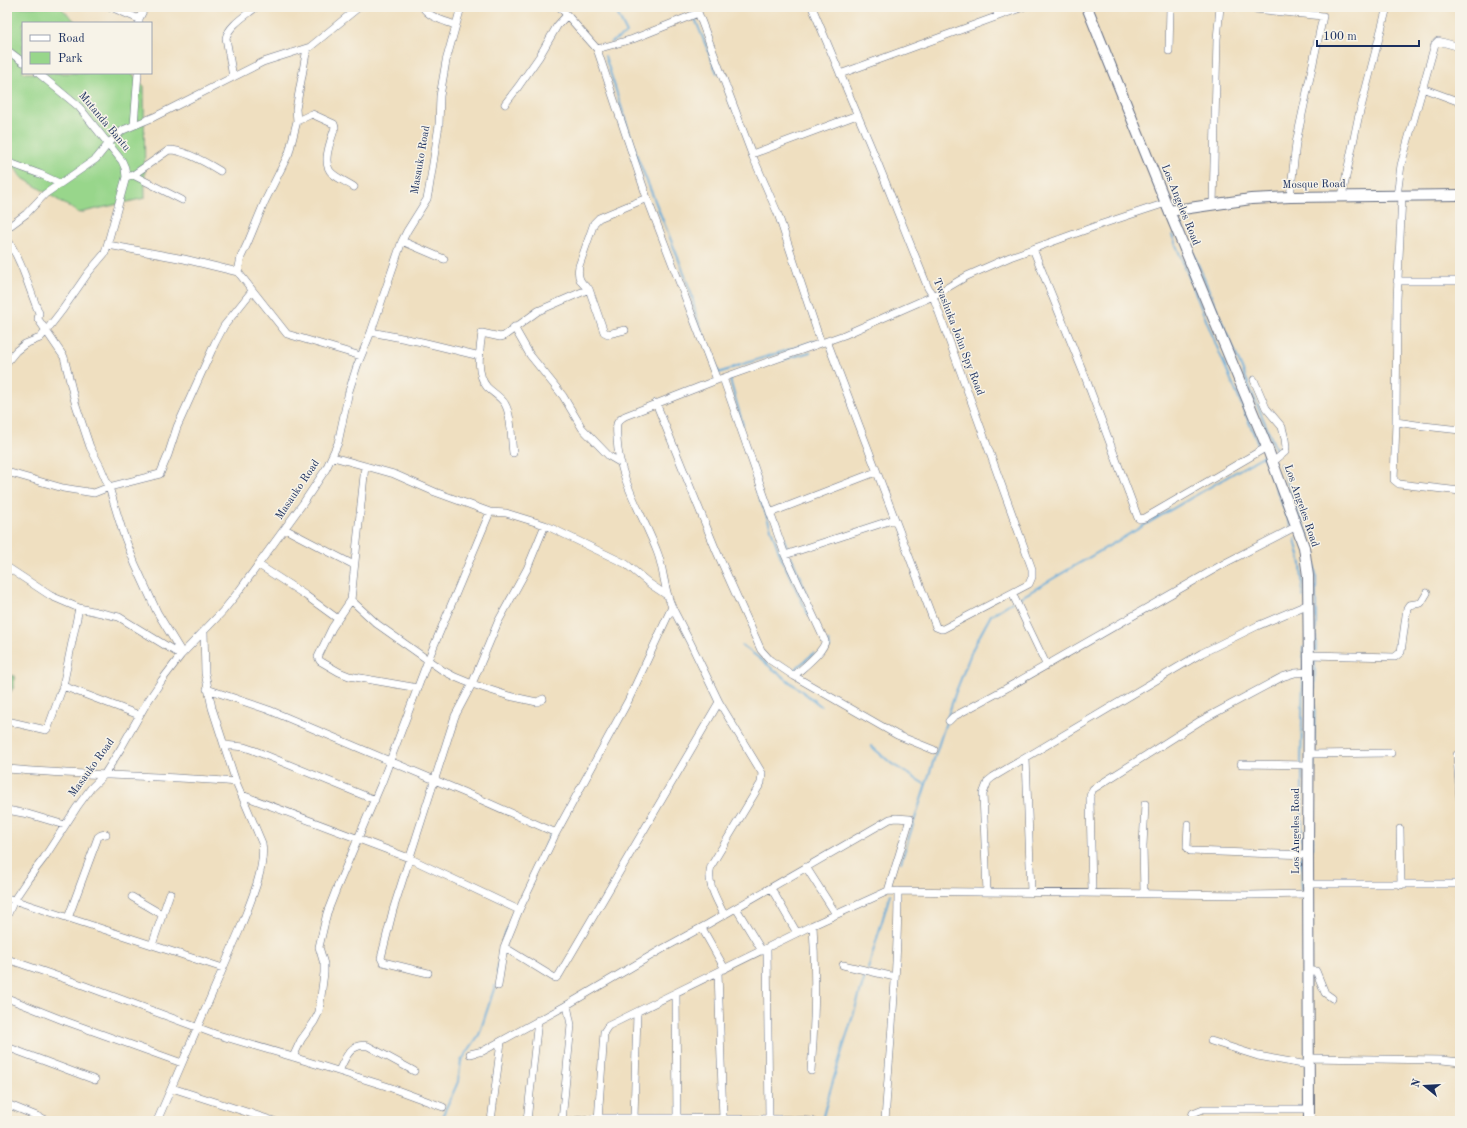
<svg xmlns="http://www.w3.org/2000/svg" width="1467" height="1128" font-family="'Old Standard TT',serif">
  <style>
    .green { fill: #98d68b; stroke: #5a8274 }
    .forest { fill: #7ab777; stroke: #4a736a }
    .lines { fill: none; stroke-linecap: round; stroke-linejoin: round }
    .stream { stroke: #63aad9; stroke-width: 2 }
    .street-casing { stroke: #656d80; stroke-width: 8 }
    .secondary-casing { stroke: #656d80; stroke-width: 12 }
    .street { stroke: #fff; stroke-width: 7 }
    .secondary { stroke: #fff; stroke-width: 10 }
    .labels { text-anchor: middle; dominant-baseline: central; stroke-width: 3; stroke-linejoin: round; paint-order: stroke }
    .street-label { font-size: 11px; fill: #1b2f5e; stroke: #f7f3e8 }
  </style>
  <rect width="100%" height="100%" fill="#f7f3e8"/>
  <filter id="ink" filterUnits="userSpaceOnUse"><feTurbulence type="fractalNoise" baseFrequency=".025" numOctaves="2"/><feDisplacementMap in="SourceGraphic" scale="8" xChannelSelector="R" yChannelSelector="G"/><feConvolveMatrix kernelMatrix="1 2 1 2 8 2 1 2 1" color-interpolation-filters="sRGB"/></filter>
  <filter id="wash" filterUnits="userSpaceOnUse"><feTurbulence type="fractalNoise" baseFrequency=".012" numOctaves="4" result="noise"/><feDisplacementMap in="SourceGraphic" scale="16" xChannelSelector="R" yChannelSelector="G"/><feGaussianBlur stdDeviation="0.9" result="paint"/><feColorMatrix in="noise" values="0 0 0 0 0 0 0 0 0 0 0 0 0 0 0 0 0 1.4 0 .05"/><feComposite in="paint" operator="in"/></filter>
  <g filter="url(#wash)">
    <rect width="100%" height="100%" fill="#efdfc0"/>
    <!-- green -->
    <path class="green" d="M 7,7 L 60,7 L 77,23 L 23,23 L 23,73 L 131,73 L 144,86 L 145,198 L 79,213 L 21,177 L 7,156 Z"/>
    <!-- forest -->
    <path class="forest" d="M 11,675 L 15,676 L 14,687 L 7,697 L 7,682 L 10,681 Z"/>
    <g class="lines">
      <!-- stream -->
      <path class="stream" d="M 690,7 L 693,13
        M 694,16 L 717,73
        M 611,42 L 627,33 L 614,7
        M 605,56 L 638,159 L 681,265 L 692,296 L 696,316 L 719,373 L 740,365 L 816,341
        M 1181,224 L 1277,452
        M 1172,235 L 1217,347 L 1260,448
        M 782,360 L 810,352
        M 731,378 L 730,380 L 743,425
        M 1263,456 L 1291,526
        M 1280,464 L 1308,535 L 1316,575 L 1316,651
        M 756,490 L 766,514 L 780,555 L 809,616
        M 776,519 L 789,552
        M 1295,539 L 1301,564 L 1303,597
        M 791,556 L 808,597
        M 1018,599 L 1263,456
        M 742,645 L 821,706
        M 823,653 L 830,647 L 828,641
        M 1303,670 L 1304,647
        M 792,672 L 814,653
        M 871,746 L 892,764 L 926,785
        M 1314,753 L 1315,660
        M 1301,764 L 1303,677
        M 1313,786 L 1314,756
        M 1313,848 L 1313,826
        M 1302,850 L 1302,770
        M 544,851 L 551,833
        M 1301,856 L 1302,890
        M 901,862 L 955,694 L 973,648 L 991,615 L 1012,602
        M 503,942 L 505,934 L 510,924
        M 868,969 L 890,894
        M 497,973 L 500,954
        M 822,1120 C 835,1071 851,1022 866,974
        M 440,1121 L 458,1082 L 461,1061 L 479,1035 L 495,986"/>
    </g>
  </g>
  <g filter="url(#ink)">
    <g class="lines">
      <!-- street casing -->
      <g class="street-casing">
        <path id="street" d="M 111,7 L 139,19
          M 423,7 C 428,17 445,21 455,25
          M 560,7 L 597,49 L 647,198 L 717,380
          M 696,7 L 753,157 L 778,214 L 821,343
          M 812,7 L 877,161 L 928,288 L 933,296 L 1032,569 L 1032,577 L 1029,584 L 943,629 L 941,629 L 936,627 L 827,341
          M 995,7 L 998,16
          M 1234,7 L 1323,16 L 1296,143 L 1290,197
          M 139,23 L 139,19 L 145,7
          M 597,49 L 633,39 L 698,13
          M 7,50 L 23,62
          M 1169,51 L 1170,7
          M 840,74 L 1023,7
          M 233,77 L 226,38 C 229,25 247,15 256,7
          M 1422,88 L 1460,102
          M 505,104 L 518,87 L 539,57 L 557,26 L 567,15
          M 297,121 L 312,114 L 334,124 L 335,127 C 332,138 322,160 330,171 C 334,177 347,182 354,187
          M 134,125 L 138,73
          M 752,154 L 857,115
          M 7,162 L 40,174 L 59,183
          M 133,175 L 182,200
          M 126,177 L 133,175 L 169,150 C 184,150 207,163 220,171
          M 1342,196 L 1358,119 L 1387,7
          M 1397,196 L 1401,165 L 1435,44 L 1438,41 L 1460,47
          M 1402,196 L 1397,299 L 1396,422 L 1394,480 L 1399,484 L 1460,491
          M 1213,205 L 1217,39 L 1220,7
          M 7,228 L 26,214 L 45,194 L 96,159 L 109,143 L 123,130 L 154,117 L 263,62 L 310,47 L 359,7
          M 7,239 C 22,261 29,289 39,313 L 38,319 L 64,357 L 75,402 L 90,447 L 100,466 L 109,487 L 123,533 L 135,564 L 157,612 L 182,653
          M 402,241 L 444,259
          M 108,245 L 184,259 L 238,272 L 287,334 L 361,356
          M 1033,249 L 1086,379 L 1138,518 L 1140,519 L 1145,518 L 1267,447
          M 238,272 L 241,257 L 248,242 L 265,201 L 289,153 L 297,121 L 296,109 L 307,48
          M 1397,281 L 1460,281
          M 514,327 L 530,355 L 563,396 L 582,428 L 609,456 L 621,463
          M 625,330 L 608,334 L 604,332 L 589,289 C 580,283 577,277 579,266 L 594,223 L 599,218 L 647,198
          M 371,332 L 422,342 L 480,356
          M 7,362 L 16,351 L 25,344 L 40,338 L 46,331 L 63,309 L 88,273 L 105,253 L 126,177 L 125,168 L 122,161 L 79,107 L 38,73
          M 1254,380 L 1266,408 L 1282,427 L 1285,439 L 1286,447 L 1285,452 L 1273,462
          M 656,403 L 716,550 L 761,650 L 770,660 L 794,676 C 801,669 825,651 825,641 L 785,555 L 723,378
          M 1396,422 L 1424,426 L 1460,430
          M 513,453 C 511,439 512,416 505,404 C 501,397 493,393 487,387 C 475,373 480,349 482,333 L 500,337 L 504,336 L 538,311 L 589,289
          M 333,457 L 394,474 L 435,492 L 490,512 L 506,513 L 545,525 L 626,564 L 650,584 L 668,596
          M 365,466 L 351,600 L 332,628 L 318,657 L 320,661 L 339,672 L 349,676 L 418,688
          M 7,472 L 63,488 L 94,493 L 109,487 L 160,474 L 168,455 L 177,427 L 215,343 L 224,326 L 252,291
          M 770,513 L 876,472
          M 285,529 L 354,565
          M 785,555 L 895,519
          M 259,565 L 305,595 L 338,619
          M 7,567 L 51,596 L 79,608 L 119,617 L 181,655
          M 1012,593 L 1046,664
          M 351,600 L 377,624 L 442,670 L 455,677 L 472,684 L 509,696 L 537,702 L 543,699
          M 672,607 L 690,642 L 719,702 L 762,773 L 761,783 L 711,866 C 706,884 717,899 724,915
          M 79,608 L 63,686 L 139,715
          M 1309,655 L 1395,657 L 1401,652 L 1407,608 L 1409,605 L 1421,603 L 1427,593
          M 794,676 L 897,735 L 934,750
          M 207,689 L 269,710 L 475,797 L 556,833
          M 7,721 L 46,730 L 48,728 L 63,686
          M 949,721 L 953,717 L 1005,689 L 1227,562 L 1297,526
          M 224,745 L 244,747 L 253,750 L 375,800
          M 1309,754 L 1391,753
          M 1457,755 L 1460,800
          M 1026,758 L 1031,892
          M 1241,764 L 1308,765
          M 7,769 C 83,776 160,775 236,782
          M 242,795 L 409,858 L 519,910
          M 7,810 L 28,814 L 65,825
          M 1188,824 L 1187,847 L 1190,851 L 1308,855
          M 1400,829 L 1401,885
          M 806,867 L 836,914
          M 1308,884 L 1460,884
          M 771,888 L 797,933
          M 987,892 L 983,794 L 988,781 L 993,777 L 1202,653 L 1257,626 L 1309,604
          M 1092,892 L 1090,800 L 1090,796 L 1093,789 L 1200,721 L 1282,677 L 1295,673 L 1309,672
          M 1144,893 L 1143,846 L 1145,804
          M 132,897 L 163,915
          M 7,898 L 223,968
          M 736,908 L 762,951
          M 7,916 L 14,900 L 28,879 L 44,858 L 77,807 L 91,788 L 104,775 L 121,748 L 146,704 L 162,680 L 181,655 L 223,611 L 239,591 L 304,502 L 326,469 L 338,443 L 349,391 L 357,366 L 371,332 L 402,241 L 407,231 L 427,199 L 429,189 L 439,125 L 440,96 L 446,61 L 461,7
          M 68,918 L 98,837 L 101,835 L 106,834
          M 702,928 L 725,969
          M 152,945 L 170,893
          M 504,947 L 553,977 L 556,978 L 559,975 L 719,702
          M 767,949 L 769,1119
          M 7,959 L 80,984 L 215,1034 L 293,1057 L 386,1086 L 443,1107
          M 843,965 L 895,977
          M 1308,971 L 1316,971 L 1325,993 L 1332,998
          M 718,972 L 723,1119
          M 428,973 L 383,962 L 381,958 L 393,910 L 455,716 L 472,684 L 498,622 L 527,569 L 545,525
          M 498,986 L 504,947 L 519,910 L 556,833 L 628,701 L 672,607 C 664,590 664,571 658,554 C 644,516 619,481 617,439 C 617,435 616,428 617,424 C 618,420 622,418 625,416 L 717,380 L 844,335 L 933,296 L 967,276 L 1010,257 L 1099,225 L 1166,203
          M 676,993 L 677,1118
          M 7,998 L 65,1021 L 182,1063
          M 1211,1041 L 1258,1056 L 1308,1065
          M 7,1047 L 95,1080
          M 470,1054 L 483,1051 L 567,1005 L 664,948 L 708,924 L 890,819 L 896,818 L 910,819 L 888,891
          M 293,1057 L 301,1040 L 314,1022 L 319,1012 L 324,973 L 324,964 L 319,947 L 327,913 L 336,890 L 382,782 L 428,660 L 490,512
          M 1308,1058 L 1442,1060 L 1460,1062
          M 339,1071 C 345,1058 351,1042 368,1046 L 414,1071
          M 811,1071 C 815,1022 816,974 813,925
          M 172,1088 L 274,1121
          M 7,1104 L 49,1121
          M 634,1118 L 637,1013
          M 157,1121 L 240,929 C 249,905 266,869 262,843 L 236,782 L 212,708 L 205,673 L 204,631
          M 491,1121 L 501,1042
          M 527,1121 L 538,1020
          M 562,1121 L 571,1025 L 567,1005
          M 574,1121 L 598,1118 L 672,1118 L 780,1119 L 812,1121
          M 598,1121 L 604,1032 L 608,1026 L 813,925 L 888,891 L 1249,895 L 1308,894
          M 885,1121 C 890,1044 898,968 898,891
          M 1190,1121 L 1193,1113 L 1203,1109 L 1308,1109"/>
      </g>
      <!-- secondary casing -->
      <g class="secondary-casing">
        <path id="secondary" d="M 1087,7 L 1169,211 L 1267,447 L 1304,547 L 1308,576 L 1309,672 L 1308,855 L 1309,1121
          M 1169,211 L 1251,199 L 1290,197 L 1460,195"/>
      </g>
      <!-- street -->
      <use href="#street" class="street"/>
      <!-- secondary -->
      <use href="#secondary" class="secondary"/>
    </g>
  </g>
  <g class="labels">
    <!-- street labels -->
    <g class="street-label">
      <text transform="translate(104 122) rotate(50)">Mutanda Bantu</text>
      <text transform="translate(421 160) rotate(-80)">Masauko Road</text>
      <text transform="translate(1314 185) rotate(-1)">Mosque Road</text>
      <text transform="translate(1180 205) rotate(68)">Los Angeles Road</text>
      <text transform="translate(958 337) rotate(69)">Twashuka John Spy Road</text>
      <text transform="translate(298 490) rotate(-56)">Masauko Road</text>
      <text transform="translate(1301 506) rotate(71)">Los Angeles Road</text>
      <text transform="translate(92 768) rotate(-54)">Masauko Road</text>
      <text transform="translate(1296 831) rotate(-90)">Los Angeles Road</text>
    </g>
  </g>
  <!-- margin -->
  <rect width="1467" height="1128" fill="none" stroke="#f7f3e8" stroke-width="24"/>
  <!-- legend -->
  <rect x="22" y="22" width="130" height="52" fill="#f7f3e8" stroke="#9fa5b1"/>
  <rect x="30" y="35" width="20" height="6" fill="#ffffff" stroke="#9fa5b1"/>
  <text x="58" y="42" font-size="12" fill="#1b2f5e">Road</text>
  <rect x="30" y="52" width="20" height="12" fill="#98d68b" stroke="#9fa5b1"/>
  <text x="58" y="62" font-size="12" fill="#1b2f5e">Park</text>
  <!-- north arrow -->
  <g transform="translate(1425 1086) rotate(288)" stroke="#f7f3e8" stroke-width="3" paint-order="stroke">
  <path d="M0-3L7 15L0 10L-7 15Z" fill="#1b2f5e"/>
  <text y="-6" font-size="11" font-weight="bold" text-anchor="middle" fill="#1b2f5e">N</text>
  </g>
  <!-- scale -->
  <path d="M1317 40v6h102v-6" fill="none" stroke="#1b2f5e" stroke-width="2"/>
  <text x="1323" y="40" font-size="12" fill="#1b2f5e" stroke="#f7f3e8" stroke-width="3" paint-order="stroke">100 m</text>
</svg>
